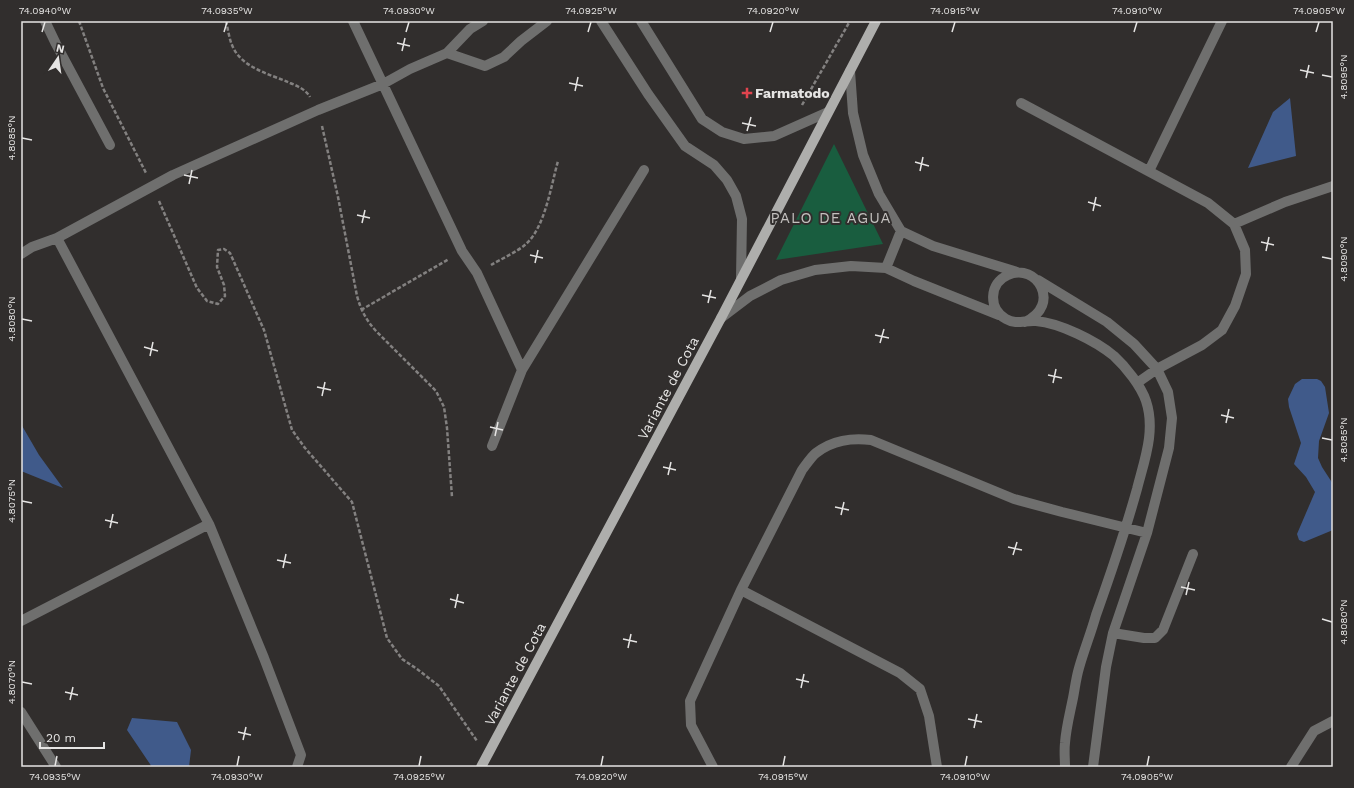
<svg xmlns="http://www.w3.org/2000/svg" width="1354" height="788" font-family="'Work Sans',sans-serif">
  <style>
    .green { fill: #195d3f }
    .water { fill: #405a8a }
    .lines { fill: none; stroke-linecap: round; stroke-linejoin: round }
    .path { stroke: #838180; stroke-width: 2.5; stroke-dasharray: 4 2; stroke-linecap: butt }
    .minor { stroke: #6f6f6e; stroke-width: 10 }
    .major { stroke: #aeaeac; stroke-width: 10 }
    .ticks { fill: none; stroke: #e6e5e4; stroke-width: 1.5 }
    .health-dot { fill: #e0444e; stroke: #312e2d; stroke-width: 1.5 }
    .labels { text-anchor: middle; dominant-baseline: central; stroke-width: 4; stroke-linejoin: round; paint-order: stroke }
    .poi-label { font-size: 14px; font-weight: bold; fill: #e6e5e4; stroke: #312e2d; text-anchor: start }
    .street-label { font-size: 14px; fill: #e6e5e4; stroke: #312e2d }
    .neighbourhood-label { font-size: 15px; letter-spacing: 1px; fill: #c3c0be; stroke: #312e2d }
    .neatline { fill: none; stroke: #e6e5e4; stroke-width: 1.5 }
    .ticks-label { font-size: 10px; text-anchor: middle; fill: #e6e5e4 }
  </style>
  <rect width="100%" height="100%" fill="#312e2d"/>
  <!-- green -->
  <path class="green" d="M 834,144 L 883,244 L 776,260 Z"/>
  <!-- water -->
  <path class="water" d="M 1290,98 L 1296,156 L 1248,168 L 1273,112 Z
    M 1302,379 L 1317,379 L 1321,381 L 1325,387 L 1329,413 L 1319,441 L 1318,458 L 1322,467 L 1333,484 L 1333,530 L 1304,542 L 1299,540 L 1297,534 L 1315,492 L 1306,477 L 1294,464 L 1301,443 L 1289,407 L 1288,399 L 1295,384 Z
    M 21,424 L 39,455 L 63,488 L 21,471 Z
    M 132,718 L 177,722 L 191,750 L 189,767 L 152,767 L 127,730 Z"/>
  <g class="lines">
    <!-- path -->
    <path class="path" d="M 79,21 L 103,88 L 146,173
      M 226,21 C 228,29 229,38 232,45 C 241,68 270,74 290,83 C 298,86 306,90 310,97
      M 802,105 L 850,21
      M 322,126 L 338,197 L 357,296 C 361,310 366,320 376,331 L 436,391 L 444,407 L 447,428 L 452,497
      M 159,201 L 197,288 L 207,301 L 218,304 L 225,296 L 224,285 L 217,267 L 218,250 L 224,249 L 230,253 L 264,330 L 292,430 L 305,448 L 352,502 L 387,638 L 402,659 L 417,669 L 439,686 L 477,741
      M 491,265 C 501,259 517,252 526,244 C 545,227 551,186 558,161
      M 361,310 L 449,259"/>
    <!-- minor -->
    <path class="minor" d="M 45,21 L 56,44 L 110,145
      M 353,21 L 462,251 L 477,273 L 522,370
      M 601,21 L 648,94 L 685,146 L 714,165 L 727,180 L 736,196 L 742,219 L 741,278
      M 641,21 L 702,119 L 722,132 L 744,139 L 774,136 L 828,112
      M 447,53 L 485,66 L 504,57 L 521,41 L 547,21
      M 850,71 L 853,113 L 863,155 L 879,194 L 901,231 L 933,246 L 1017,272
      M 1021,103 L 1208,203 L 1234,224 L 1245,250 L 1246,274 L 1235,306 L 1222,330 L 1202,345 L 1157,369 L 1137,383
      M 1149,171 L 1222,21
      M 1234,224 L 1285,202 L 1333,186
      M 57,238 L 209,524 L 264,658 L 301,755 L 297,767
      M 21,254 L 32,247 L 57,238 L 173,175 L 318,110 L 383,84 L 410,69 L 447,53 L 470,29 L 483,21
      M 886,268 L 901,231
      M 1038,280 L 1107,322 L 1134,344 L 1157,369 L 1168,392 L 1172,418 L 1169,448 L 1147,533 L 1113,633 L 1106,667 L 1093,767
      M 721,318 L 750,296 L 781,280 L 815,270 L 851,266 L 886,268 L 914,281 L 999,315
      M 1025,322 C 1062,305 1037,262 1008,275 C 989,283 988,309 1006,319 C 1016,325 1025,320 1036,321 C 1060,323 1096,341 1114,356 C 1126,367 1141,386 1146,401 C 1156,431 1144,461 1137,489 C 1125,532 1111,573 1096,615 C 1091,633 1084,650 1079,668 C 1076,678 1075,688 1073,698 C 1070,713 1066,728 1065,743 C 1064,751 1065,759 1065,767
      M 492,446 L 522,370 L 644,170
      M 741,590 L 900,673 L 920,689 L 929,716 L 937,767
      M 21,621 L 209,524
      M 1113,633 L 1144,638 L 1155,638 L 1163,630 L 1193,554
      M 21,712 L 56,767
      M 713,767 L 691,725 L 690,701 L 741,590 L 802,470 C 806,465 811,457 816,453 C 833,440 851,438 871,440 L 1014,499 L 1062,512 L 1147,533
      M 1291,767 L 1314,731 L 1333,721"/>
    <!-- major -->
    <path class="major" d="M 481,767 L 721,318 L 876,21"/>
  </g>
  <!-- ticks -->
  <path class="ticks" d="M 42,32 L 45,22M 224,32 L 227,22M 406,32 L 409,22M 588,32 L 591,22M 770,32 L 773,22M 952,32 L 955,22M 1134,32 L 1137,22M 1316,32 L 1319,22M 397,43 L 410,46M 402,51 L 405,38M 1300,70 L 1314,73M 1322,75 L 1332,77M 1306,78 L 1309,65M 569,83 L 583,86M 575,91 L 578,77M 742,123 L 756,126M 747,131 L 751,117M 22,138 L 32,140M 915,162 L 929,166M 920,171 L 923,157M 184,175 L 198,178M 189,184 L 192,170M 1088,202 L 1101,206M 1093,211 L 1096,197M 357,215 L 370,218M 362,223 L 365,210M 1261,242 L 1274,245M 1266,251 L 1269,237M 530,255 L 543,258M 1322,257 L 1332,259M 535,263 L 538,250M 702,295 L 716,298M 708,303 L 711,290M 22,319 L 32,321M 875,335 L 889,338M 880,343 L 884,329M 144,347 L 158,351M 150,356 L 153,342M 1048,375 L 1062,378M 1053,383 L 1056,369M 317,387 L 331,390M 322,396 L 325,382M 1221,415 L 1234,418M 1226,423 L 1229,409M 490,427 L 503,430M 495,436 L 498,422M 1322,438 L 1332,440M 663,467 L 676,470M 668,475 L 671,462M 22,501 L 32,503M 835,507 L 849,510M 841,515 L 844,502M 105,520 L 118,523M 110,528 L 113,514M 1008,547 L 1022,550M 1013,555 L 1017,542M 277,560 L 291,563M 283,568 L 286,554M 1181,587 L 1195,590M 1186,595 L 1189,582M 450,599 L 464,603M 455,608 L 458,594M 1322,619 L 1332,622M 623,639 L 637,642M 628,648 L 631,634M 796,679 L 809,682M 22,682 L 32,684M 801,688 L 804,674M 65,692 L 78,695M 70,700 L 73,687M 968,719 L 982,722M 974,728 L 977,714M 238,732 L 251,735M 243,740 L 246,727M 55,766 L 57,756M 237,766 L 239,756M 419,766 L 421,756M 601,766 L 603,756M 783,766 L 785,756M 965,766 L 967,756M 1147,766 L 1149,756"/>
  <!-- markers -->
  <path class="health-dot" d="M745 87h4v4h4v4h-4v4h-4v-4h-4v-4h4z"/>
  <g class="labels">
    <!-- poi labels -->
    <g class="poi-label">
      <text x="755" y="93">Farmatodo</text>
    </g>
    <!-- street labels -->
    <g class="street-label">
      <text transform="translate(668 388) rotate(-62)">Variante de Cota</text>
      <text transform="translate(515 674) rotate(-62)">Variante de Cota</text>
    </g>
    <!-- neighbourhood labels -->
    <g class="neighbourhood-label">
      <text x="831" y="218">PALO DE AGUA</text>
    </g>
  </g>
  <!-- border -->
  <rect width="1354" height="788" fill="none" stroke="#312e2d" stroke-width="44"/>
  <!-- north arrow -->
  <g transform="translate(58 58) rotate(13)" stroke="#312e2d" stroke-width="3" paint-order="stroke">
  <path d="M0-3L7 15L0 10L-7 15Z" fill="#e6e5e4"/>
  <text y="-6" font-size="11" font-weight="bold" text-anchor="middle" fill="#e6e5e4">N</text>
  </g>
  <!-- scale -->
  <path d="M40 742v6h64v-6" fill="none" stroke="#e6e5e4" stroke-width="2"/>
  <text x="46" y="742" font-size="12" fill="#e6e5e4" stroke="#312e2d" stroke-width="3" paint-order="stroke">20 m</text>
  <rect x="22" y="22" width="1310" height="744" class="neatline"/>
  <g class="ticks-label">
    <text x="45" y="14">74.0940°W</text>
    <text x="227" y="14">74.0935°W</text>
    <text x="409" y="14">74.0930°W</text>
    <text x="591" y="14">74.0925°W</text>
    <text x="773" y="14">74.0920°W</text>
    <text x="955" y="14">74.0915°W</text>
    <text x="1137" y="14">74.0910°W</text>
    <text x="1319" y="14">74.0905°W</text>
    <text transform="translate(1343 77) rotate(-90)" y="4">4.8095°N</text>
    <text transform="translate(11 138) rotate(-90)" y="4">4.8085°N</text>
    <text transform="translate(1343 259) rotate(-90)" y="4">4.8090°N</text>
    <text transform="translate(11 319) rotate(-90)" y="4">4.8080°N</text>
    <text transform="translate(1343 440) rotate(-90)" y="4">4.8085°N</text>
    <text transform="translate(11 501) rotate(-90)" y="4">4.8075°N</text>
    <text transform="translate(1343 622) rotate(-90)" y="4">4.8080°N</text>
    <text transform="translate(11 682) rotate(-90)" y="4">4.8070°N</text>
    <text x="55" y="780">74.0935°W</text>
    <text x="237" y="780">74.0930°W</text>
    <text x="419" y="780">74.0925°W</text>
    <text x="601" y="780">74.0920°W</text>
    <text x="783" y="780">74.0915°W</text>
    <text x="965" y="780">74.0910°W</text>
    <text x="1147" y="780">74.0905°W</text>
  </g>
</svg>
